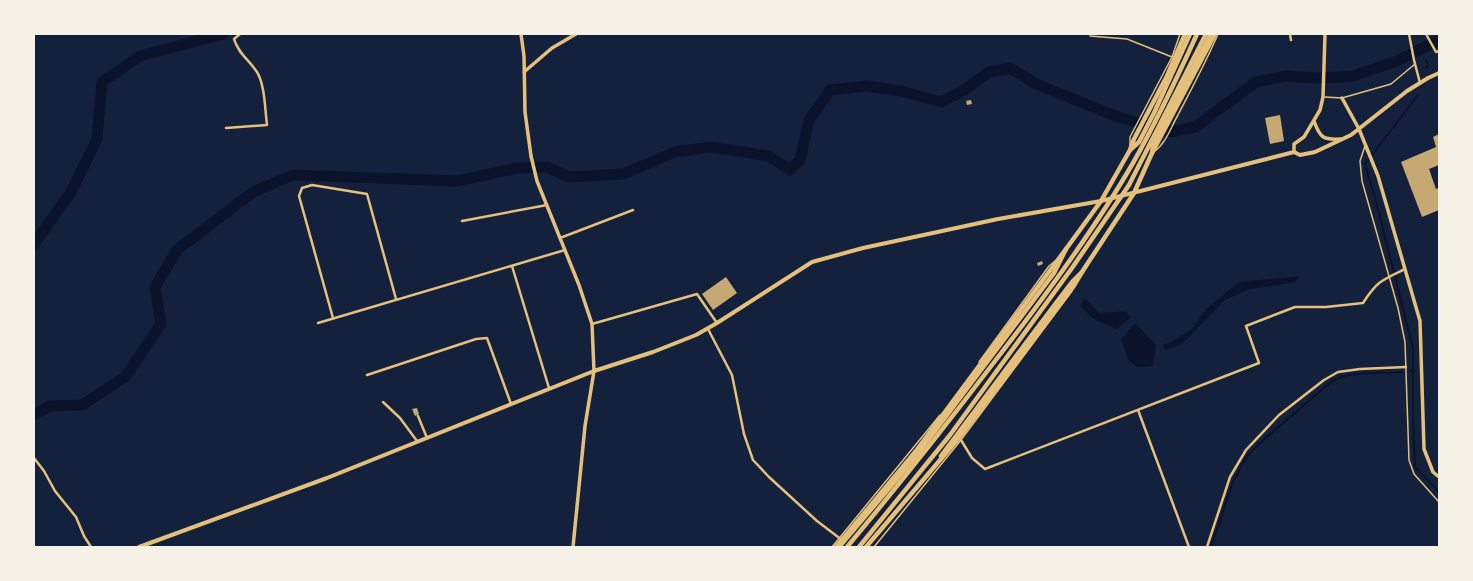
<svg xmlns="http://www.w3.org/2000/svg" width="1473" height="581" font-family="Arial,sans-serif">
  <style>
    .water { fill: #0b132b }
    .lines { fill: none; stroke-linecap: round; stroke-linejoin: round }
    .stream { stroke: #0b132b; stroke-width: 2 }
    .river { stroke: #0b132b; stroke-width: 11 }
    .building { fill: #c6a872 }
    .service { stroke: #e5c07b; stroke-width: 1.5 }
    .minor { stroke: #e5c07b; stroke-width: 2.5 }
    .tertiary { stroke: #e5c07b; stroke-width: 3.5 }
    .secondary { stroke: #e5c07b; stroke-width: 4 }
    .primary { stroke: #e5c07b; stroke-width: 4.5 }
    .trunk { stroke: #e5c07b; stroke-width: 4.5 }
  </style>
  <rect width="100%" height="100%" fill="#14213d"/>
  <!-- water -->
  <path class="water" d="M 1300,276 L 1295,282 L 1247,290 L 1225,300 L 1181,345 L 1165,350 L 1163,344 L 1170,343 L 1191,330 L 1205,310 L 1239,282 Z
    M 1085,298 L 1099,313 L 1125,311 L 1131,317 L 1117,329 L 1094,319 L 1080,306 Z
    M 1135,323 L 1156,345 L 1153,366 L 1137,367 L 1129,361 L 1121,339 Z"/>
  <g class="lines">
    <!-- stream -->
    <path class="stream" d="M 1426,60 L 1428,65 L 1426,68
      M 1418,95 L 1365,164 L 1375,198 L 1413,348 L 1413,419 L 1415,467 L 1439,492
      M 1410,371 L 1414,371
      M 1211,547 L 1233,482 L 1246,457 L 1261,442 L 1332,381 C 1353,370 1379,374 1402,372"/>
    <!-- river -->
    <path class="river" d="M 34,244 L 71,192 L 97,139 L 102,82 L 140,56 L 223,34
      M 34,415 L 49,406 L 82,405 L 125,377 L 161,324 L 155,287 L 177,250 L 253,192 L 293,175 L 457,181 L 518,168 L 547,167 L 569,177 L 623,174 L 675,152 L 711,147 L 769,156 L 790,170 L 800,160 L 809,120 L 830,90 L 867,86 L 901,91 L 941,102 L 963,91 L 989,72 L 1010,68 L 1036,84 L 1118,117 L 1171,132 L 1195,127 L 1256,82 L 1286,76 L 1320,78 L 1353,76 L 1397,61 L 1439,40"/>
  </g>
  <!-- building -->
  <path class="building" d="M 971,100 L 972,104 L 967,105 L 966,101 Z
    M 1280,115 L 1284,141 L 1270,144 L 1265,118 Z
    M 1439,134 L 1439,165 L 1429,169 L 1436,189 L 1439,188 L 1439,210 L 1422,217 L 1401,162 L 1436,147 L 1433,137 Z
    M 1042,261 L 1043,264 L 1038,266 L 1037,263 Z
    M 726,277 L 737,293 L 713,310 L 702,294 Z
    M 417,408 L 419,414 L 415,416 L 412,409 Z"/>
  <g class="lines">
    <!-- service -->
    <path class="service" d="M 1090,36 L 1127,39 L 1172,57
      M 1325,97 L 1342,98 L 1391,84 L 1415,64
      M 1130,145 L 1130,137 L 1172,57 L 1180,34
      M 1365,146 L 1360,161 L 1362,181 L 1398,308 L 1405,342 L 1409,460 L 1414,474 L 1439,502
      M 1155,151 C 1166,143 1171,127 1178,115 C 1192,88 1206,62 1218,34
      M 979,362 L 1049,266 L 1055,261
      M 832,547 L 940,415
      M 874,547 L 961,440 L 1072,291"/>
    <!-- minor -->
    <path class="minor" d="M 1290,34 L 1291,40
      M 1409,34 L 1414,60 L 1420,83
      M 1426,34 L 1436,52 L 1439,51
      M 226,128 L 267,125 C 265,110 265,85 257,72 C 249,60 238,53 234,39 L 240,34
      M 462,221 L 547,205
      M 560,238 L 633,210
      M 512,266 L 549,388
      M 333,318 L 299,196 L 302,188 L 312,185 L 367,194 L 396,299
      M 318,323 L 565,250
      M 592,324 L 697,294 L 717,323
      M 708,329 L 732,375 L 744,434 L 753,460 L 769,477 L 817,521 L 842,540
      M 367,375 L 476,339 L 487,338 L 511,404
      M 383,402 L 400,418 L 417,441
      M 1138,410 L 1189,547
      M 418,416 L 427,438
      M 961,440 L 972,458 L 985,469 L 1259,363 L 1246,326 L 1295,307 L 1326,307 L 1363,303 C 1377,281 1382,280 1405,269
      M 34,458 L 44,471 L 55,491 L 76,517 L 84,536 L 91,547
      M 1207,547 L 1230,477 L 1246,450 L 1279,415 L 1324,380 L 1338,372 L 1360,369 L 1406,367"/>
    <!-- tertiary -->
    <path class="tertiary" d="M 521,34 L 524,56 L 525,112 L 531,156 L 537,181 L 579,285 L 592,324 L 594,371 L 585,426 L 573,547
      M 524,72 L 552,48 L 576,34
      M 1342,98 L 1359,129 L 1378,176 L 1420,321 L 1424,449 L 1433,472 L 1439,477
      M 1314,121 C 1320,138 1323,140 1341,139
      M 1294,152 L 1294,144 L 1304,137 L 1320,110 L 1323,97 L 1325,34"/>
    <!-- secondary -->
    <path class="secondary" d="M 139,547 L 327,478 L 594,371 L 653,352 L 696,335 L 717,323 L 812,262 L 863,248 L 998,219 L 1101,201 L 1294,152 L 1300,155 L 1315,152 L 1351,135 L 1407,91 L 1428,78 L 1439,73"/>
    <!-- primary -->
    <path class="primary" d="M 941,456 L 1056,303 L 1072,282 L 1082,272 L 1134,193 L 1152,153 L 1153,145 L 1211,34
      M 839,547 L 914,459 L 1054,273 L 1066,249 L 1101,201 L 1130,150 L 1139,142 L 1154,113 L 1190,34"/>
    <!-- trunk -->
    <path class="trunk" d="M 1130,150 L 1134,139 L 1167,76 L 1185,34
      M 1152,153 L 1215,34
      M 836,547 L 916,451 L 1066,249
      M 847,547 C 898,486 947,424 995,361 C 1044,298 1093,232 1133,163 C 1157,121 1177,78 1197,34
      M 859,547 L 950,435 L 1072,268 L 1129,185 L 1206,34
      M 866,547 L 958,439 L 1073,287 L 1082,272"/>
  </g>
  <!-- border -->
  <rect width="1473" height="581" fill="none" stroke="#f6f1e7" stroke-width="70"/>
</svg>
